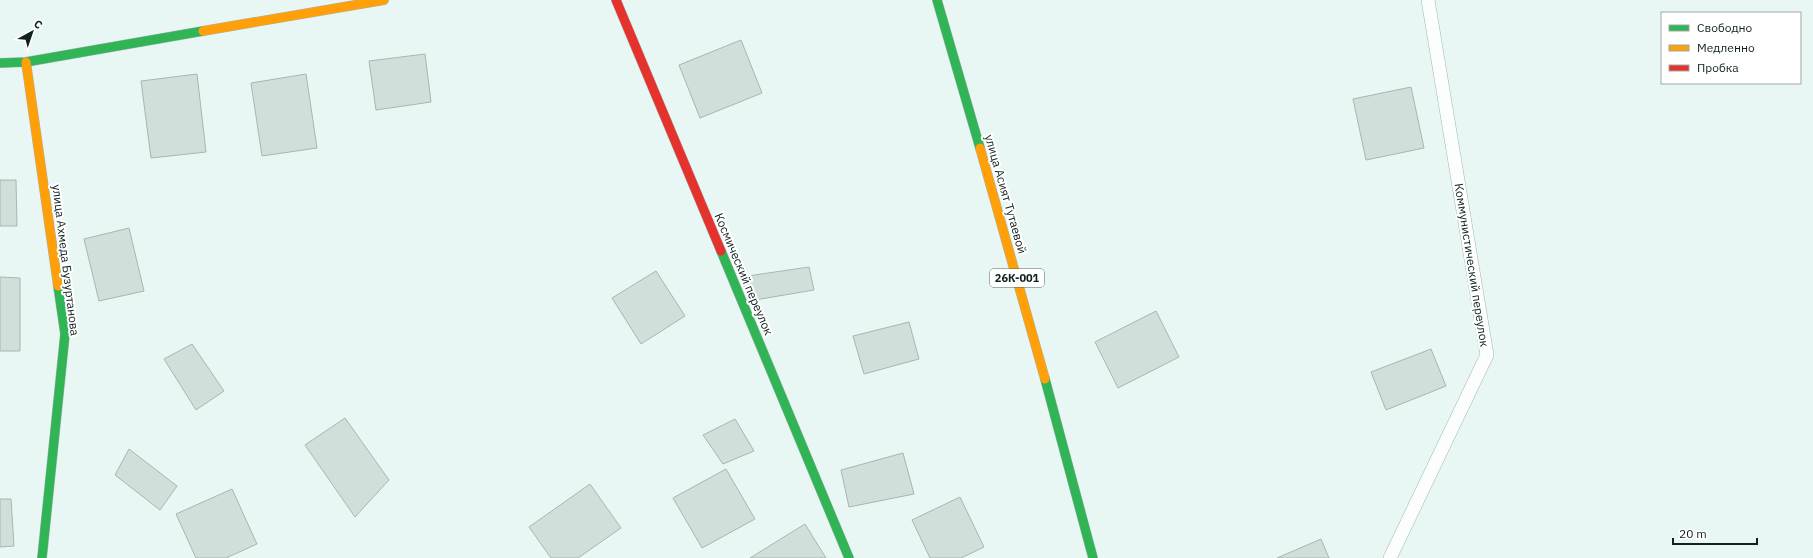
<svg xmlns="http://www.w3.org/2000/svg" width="1813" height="558" font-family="'IBM Plex Sans',sans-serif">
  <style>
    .building { fill: #d1dfda; stroke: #a8b6b0 }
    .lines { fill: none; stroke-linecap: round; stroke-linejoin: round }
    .lane-casing { stroke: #a7b6b3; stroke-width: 14 }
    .fast-casing { stroke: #a7b6b3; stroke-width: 10 }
    .slow-casing { stroke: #a7b6b3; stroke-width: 10 }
    .jam-casing { stroke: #a7b6b3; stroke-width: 10 }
    .lane { stroke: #fcfefd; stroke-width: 13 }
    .fast { stroke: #30b455; stroke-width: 9 }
    .slow { stroke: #ff9f0a; stroke-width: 9 }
    .jam { stroke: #e5322d; stroke-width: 9 }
    .labels { text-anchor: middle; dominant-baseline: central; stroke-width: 4; stroke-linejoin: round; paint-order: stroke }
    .shield { fill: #fff; stroke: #586462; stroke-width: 1 }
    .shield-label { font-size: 11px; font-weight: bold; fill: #10221f }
    .street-label { font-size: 12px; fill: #10221f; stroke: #fff }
  </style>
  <rect width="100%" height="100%" fill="#e8f7f4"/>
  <!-- building -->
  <path class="building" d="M 741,40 L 762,93 L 700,118 L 679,65 Z
    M 425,54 L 431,102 L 376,110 L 369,61 Z
    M 197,74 L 206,152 L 151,158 L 141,81 Z
    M 306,74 L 317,148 L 262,156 L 251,83 Z
    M 1411,87 L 1424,148 L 1366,160 L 1353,99 Z
    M 0,180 L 16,180 L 17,226 L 0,226 Z
    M 129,228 L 144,291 L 99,301 L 84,239 Z
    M 809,267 L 814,290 L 749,301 L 741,277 Z
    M 656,271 L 685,316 L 641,344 L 612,298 Z
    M 0,277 L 20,278 L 20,351 L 0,351 Z
    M 1156,311 L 1179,357 L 1118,388 L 1095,342 Z
    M 909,322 L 919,359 L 864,374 L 853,336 Z
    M 192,344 L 224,391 L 196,410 L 164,359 Z
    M 1431,349 L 1446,386 L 1386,410 L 1371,372 Z
    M 345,418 L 389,480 L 355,517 L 305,445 Z
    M 735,419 L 754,451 L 723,464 L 703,435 Z
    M 129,449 L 177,486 L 160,510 L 115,475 Z
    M 903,453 L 914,494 L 849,507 L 841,470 Z
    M 726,469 L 755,519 L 702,548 L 673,498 Z
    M 590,484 L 621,528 L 578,558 L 551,558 L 529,527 Z
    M 232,489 L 257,544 L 226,558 L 196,558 L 176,514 Z
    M 960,497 L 984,547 L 961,558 L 930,558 L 912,520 Z
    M 0,499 L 11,499 L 14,546 L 0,547 Z
    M 805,524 L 826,558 L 750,558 Z
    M 1321,539 L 1329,558 L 1277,558 Z"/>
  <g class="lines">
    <!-- lane casing -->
    <g class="lane-casing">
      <path id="lane" d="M 1390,558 L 1487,355 L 1428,0"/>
    </g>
    <!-- fast casing -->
    <g class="fast-casing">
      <path id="fast" d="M 937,0 L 980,148
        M 0,63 L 26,62 L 203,31
        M 721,251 L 849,558
        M 1045,379 L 1093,558
        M 42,558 L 65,334 L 58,286"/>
    </g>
    <!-- slow casing -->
    <g class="slow-casing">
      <path id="slow" d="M 203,31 L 384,0
        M 26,62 L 58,286
        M 980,148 L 1045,379"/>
    </g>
    <!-- jam casing -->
    <g class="jam-casing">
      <path id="jam" d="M 616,0 L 721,251"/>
    </g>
    <!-- lane -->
    <use href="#lane" class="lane"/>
    <!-- fast -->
    <use href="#fast" class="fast"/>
    <!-- slow -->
    <use href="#slow" class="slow"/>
    <!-- jam -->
    <use href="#jam" class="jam"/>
  </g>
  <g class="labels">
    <!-- shield labels -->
    <rect class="shield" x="990" y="269" width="54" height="18" rx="3"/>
    <g class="shield-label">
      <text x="1017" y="278">26К-001</text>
    </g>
    <!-- street labels -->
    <g class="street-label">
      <text transform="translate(1006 194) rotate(74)">улица Асият Тутаевой</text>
      <text transform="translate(66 260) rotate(83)">улица Ахмеда Бузуртанова</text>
      <text transform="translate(1472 265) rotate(81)">Коммунистический переулок</text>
      <text transform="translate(744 274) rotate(67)">Космический переулок</text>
    </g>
  </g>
  <!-- legend -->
  <rect x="1661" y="12" width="140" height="72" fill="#ffffff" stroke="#9fa7a5"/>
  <rect x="1669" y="25" width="20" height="6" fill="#30b455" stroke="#9fa7a5"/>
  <text x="1697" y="32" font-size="12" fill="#10221f">Свободно</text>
  <rect x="1669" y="45" width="20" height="6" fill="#ff9f0a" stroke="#9fa7a5"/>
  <text x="1697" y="52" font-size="12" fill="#10221f">Медленно</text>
  <rect x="1669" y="65" width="20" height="6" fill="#e5322d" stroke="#9fa7a5"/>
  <text x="1697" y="72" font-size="12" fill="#10221f">Пробка</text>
  <!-- north arrow -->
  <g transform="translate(32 32) rotate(40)" stroke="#ffffff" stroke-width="3" paint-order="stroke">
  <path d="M0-3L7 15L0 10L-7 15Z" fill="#10221f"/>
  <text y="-6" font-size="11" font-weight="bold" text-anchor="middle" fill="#10221f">С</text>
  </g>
  <!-- scale -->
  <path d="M1673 538v6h84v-6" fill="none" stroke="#10221f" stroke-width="2"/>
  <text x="1679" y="538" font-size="12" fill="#10221f" stroke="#ffffff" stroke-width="3" paint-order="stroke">20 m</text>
</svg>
